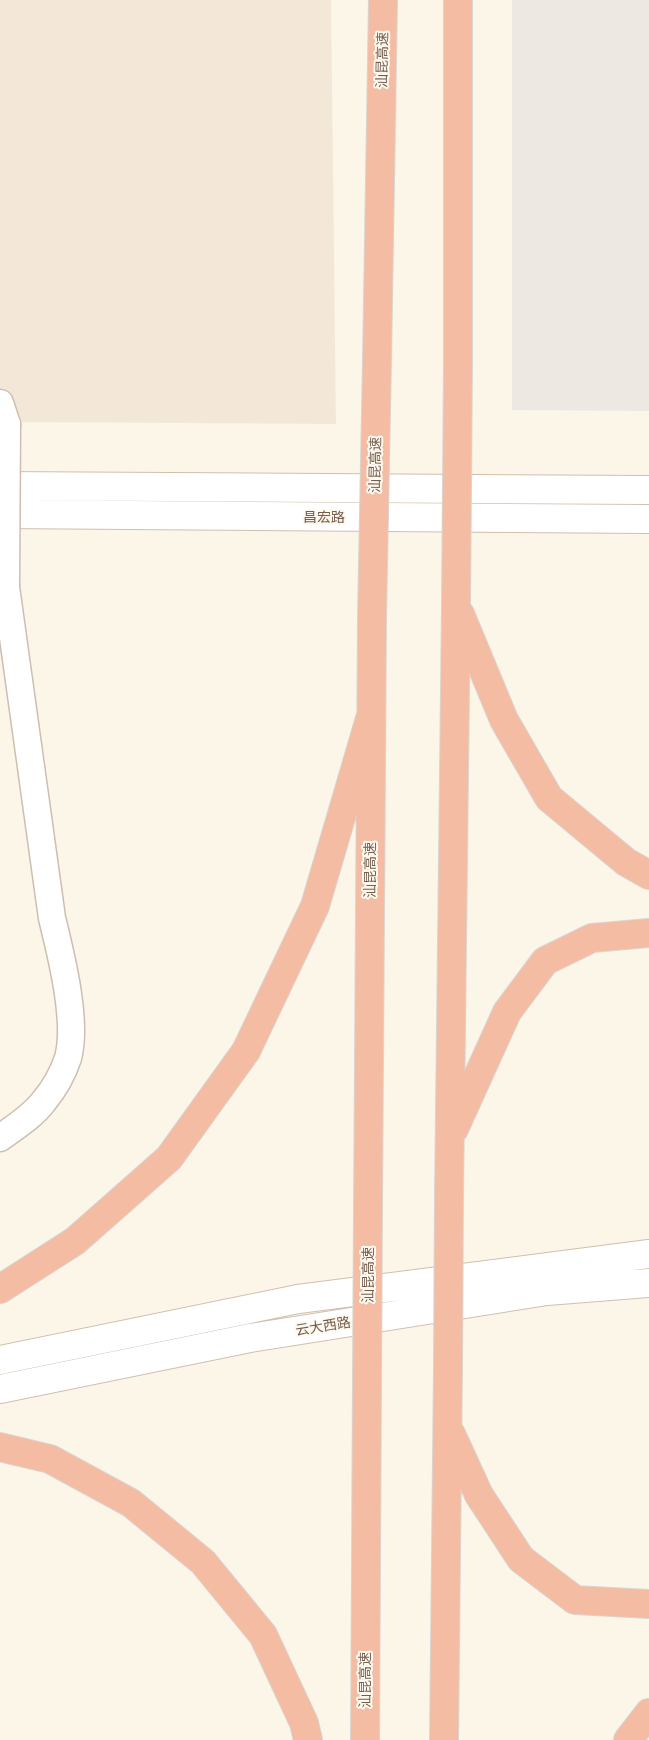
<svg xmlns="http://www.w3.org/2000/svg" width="649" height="1740" font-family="'PT Sans Narrow','Noto Sans SC',sans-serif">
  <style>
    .residential { fill: #f3e8d8 }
    .industrial { fill: #ede8e2 }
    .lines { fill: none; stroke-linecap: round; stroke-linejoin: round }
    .minor-casing { stroke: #cebeaf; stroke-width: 29 }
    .secondary-casing { stroke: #d1bfac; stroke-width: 30 }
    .motorway-casing { stroke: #dbd5d1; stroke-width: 30 }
    .minor { stroke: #fff; stroke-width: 26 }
    .secondary { stroke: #fff; stroke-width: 28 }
    .motorway { stroke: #f3bca3; stroke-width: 28 }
    .minor-bridge-casing { stroke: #cebeaf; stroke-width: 29; stroke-linecap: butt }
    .motorway-bridge-casing { stroke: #dbd5d1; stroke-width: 30; stroke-linecap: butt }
    .minor-bridge { stroke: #fff; stroke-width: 26 }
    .motorway-bridge { stroke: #f3bca3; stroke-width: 28 }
    .labels { text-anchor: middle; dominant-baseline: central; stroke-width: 4; stroke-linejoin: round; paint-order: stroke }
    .street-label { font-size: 14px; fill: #765e4d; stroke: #fef9f0 }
  </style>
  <rect width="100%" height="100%" fill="#fcf6e9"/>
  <!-- residential -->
  <path class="residential" d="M 0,0 L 331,0 L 336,424 L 0,422 Z"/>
  <!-- industrial -->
  <path class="industrial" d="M 512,0 L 649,0 L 649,411 L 512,410 Z"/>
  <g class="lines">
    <!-- minor casing -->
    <g class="minor-casing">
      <path id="minor" d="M 0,403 L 7,424
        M 0,1138 C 15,1127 33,1116 44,1101 C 54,1089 63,1073 68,1058 C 78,1021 61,955 52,918 L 6,587"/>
    </g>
    <!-- secondary casing -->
    <g class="secondary-casing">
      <path id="secondary" d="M 0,486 L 649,490
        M 0,514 L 649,519
        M 0,1360 L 298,1299 L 649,1254
        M 0,1389 L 250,1338 L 547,1291 L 649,1283"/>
    </g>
    <!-- motorway casing -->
    <g class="motorway-casing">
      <path id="motorway" d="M 458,0 L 458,363
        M 377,361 L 383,0
        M 460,614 L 504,720 L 549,798 L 626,862 L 649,875
        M 454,1129 L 507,1012 L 545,961 L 592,938 L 649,933
        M 449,1196 L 456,605
        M 368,1210 L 372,616
        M 0,1289 L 75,1241 L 169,1158 L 246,1051 L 315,906 L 371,715
        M 451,1434 L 479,1495 L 521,1559 L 575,1600 L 649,1604
        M 0,1447 L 50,1459 L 131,1503 L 203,1562 L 263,1635 L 304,1723 L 308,1740
        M 365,1740 L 367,1380
        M 444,1740 L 448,1367
        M 628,1740 L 649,1713"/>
    </g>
    <!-- minor -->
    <use href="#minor" class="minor"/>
    <!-- secondary -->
    <use href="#secondary" class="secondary"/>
    <!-- motorway -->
    <use href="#motorway" class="motorway"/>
    <!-- minor-bridge casing -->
    <g class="minor-bridge-casing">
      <path id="minor-bridge" d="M 6,587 L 7,424"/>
    </g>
    <!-- motorway-bridge casing -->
    <g class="motorway-bridge-casing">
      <path id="motorway-bridge" d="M 456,605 L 458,363
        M 372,616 L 377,361
        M 448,1367 L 449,1196
        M 367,1380 L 368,1210"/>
    </g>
    <!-- minor-bridge -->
    <use href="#minor-bridge" class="minor-bridge"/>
    <!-- motorway-bridge -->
    <use href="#motorway-bridge" class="motorway-bridge"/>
  </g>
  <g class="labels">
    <!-- street labels -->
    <g class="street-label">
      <text transform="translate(382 60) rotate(-89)">汕昆高速</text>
      <text transform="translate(375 465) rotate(-89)">汕昆高速</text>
      <text x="324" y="517">昌宏路</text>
      <text transform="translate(370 870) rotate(-90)">汕昆高速</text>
      <text transform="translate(368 1275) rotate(-90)">汕昆高速</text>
      <text transform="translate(323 1326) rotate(-9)">云大西路</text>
      <text transform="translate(365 1680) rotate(-90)">汕昆高速</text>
    </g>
  </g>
</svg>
